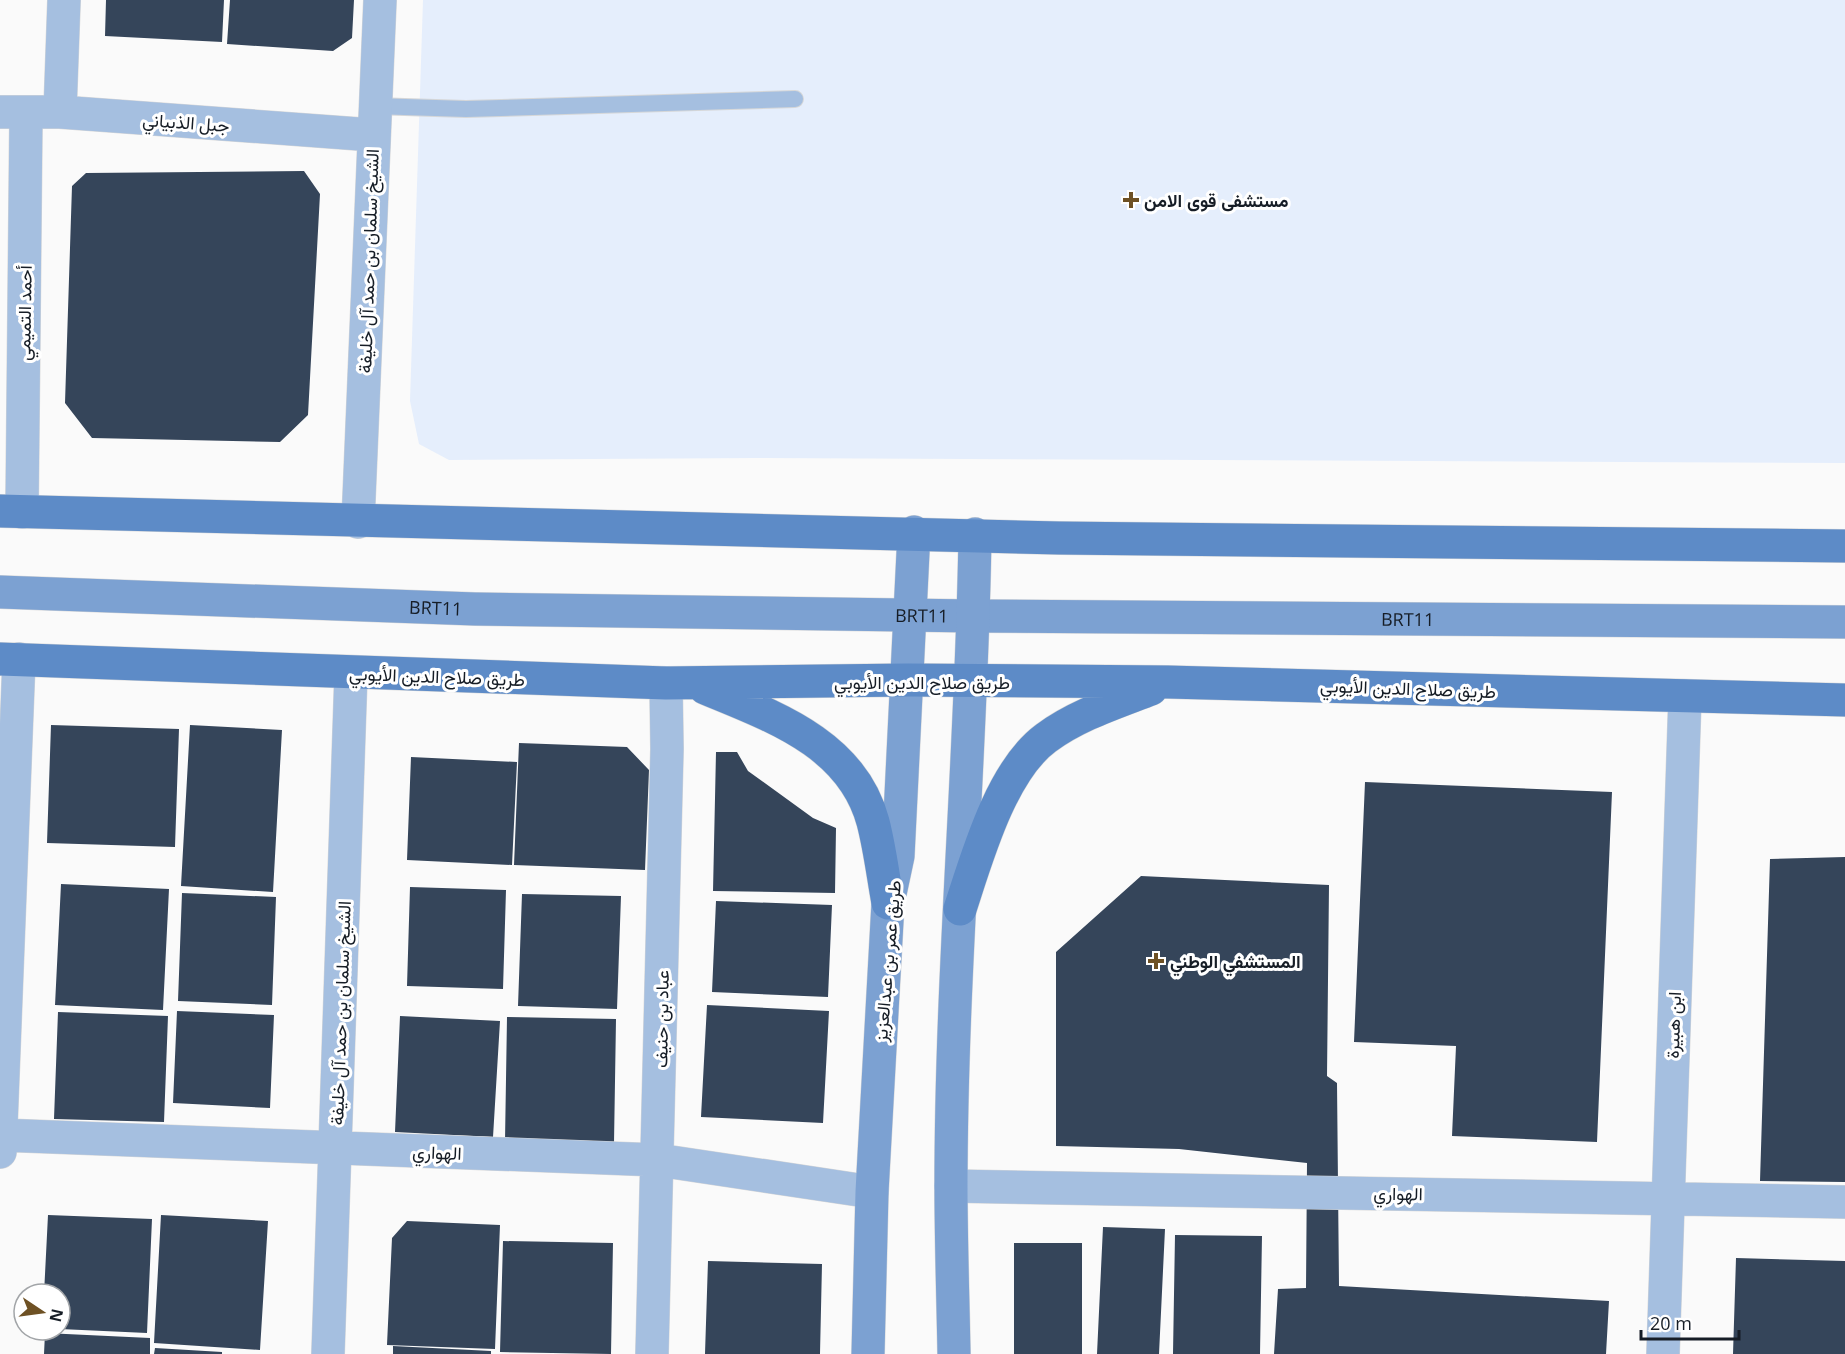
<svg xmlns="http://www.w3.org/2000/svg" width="1845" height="1354" font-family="'Open Sans',Vazirmatn,sans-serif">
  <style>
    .built { fill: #e5eefc }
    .building { fill: #35455a }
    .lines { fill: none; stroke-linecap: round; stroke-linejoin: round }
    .service-casing { stroke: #d6d7d8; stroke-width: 18 }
    .minor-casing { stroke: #d6d7d8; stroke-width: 34 }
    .secondary-casing { stroke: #d6d7d8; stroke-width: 34 }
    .primary-casing { stroke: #d6d7d8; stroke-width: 34 }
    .service { stroke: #a5bfe0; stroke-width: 16 }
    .minor { stroke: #a5bfe0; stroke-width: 33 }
    .secondary { stroke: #7ca1d2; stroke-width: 33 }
    .primary { stroke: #5d8bc7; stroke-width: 33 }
    .poi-dot { fill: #6e5124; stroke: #fff; stroke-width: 2 }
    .labels { text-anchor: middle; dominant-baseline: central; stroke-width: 6; stroke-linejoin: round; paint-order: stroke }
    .street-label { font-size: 18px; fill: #161d26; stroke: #fff }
    .poi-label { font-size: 18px; font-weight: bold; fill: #161d26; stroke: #fff; text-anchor: start }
  </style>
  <rect width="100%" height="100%" fill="#fafafa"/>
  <!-- built -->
  <path class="built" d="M 423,0 L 1845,0 L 1845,463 L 757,458 L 449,460 L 419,444 L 410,401 Z"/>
  <!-- building -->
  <path class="building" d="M 106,0 L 224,0 L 222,42 L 105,36 Z
    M 230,0 L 354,0 L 352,38 L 333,51 L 227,44 Z
    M 304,171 L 320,194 L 308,415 L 280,442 L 92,438 L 65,403 L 72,186 L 86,173 Z
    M 51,725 L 179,729 L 175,847 L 47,843 Z
    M 190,725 L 282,730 L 273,892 L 181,886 Z
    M 519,743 L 627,747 L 649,770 L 645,870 L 514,865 Z
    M 716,752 L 737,752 L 748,771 L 813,818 L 836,828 L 835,893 L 713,891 Z
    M 411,757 L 517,762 L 512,865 L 407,860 Z
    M 1365,782 L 1612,792 L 1597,1142 L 1452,1136 L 1456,1046 L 1354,1042 Z
    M 1845,857 L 1845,1182 L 1760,1181 L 1770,859 Z
    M 1141,876 L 1329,885 L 1327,1076 L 1337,1083 L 1339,1286 L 1609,1301 L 1606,1354 L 1274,1354 L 1278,1289 L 1306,1288 L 1307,1163 L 1179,1149 L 1056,1146 L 1056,952 Z
    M 61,884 L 169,889 L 163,1010 L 55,1005 Z
    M 410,887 L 506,890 L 503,989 L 407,986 Z
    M 182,893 L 276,897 L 272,1005 L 178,1001 Z
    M 522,894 L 621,896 L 617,1009 L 518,1006 Z
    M 716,901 L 832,905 L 828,997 L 712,992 Z
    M 707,1005 L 829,1011 L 823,1123 L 701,1117 Z
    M 177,1011 L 274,1015 L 270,1108 L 173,1103 Z
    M 58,1012 L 168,1016 L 164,1122 L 54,1119 Z
    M 400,1016 L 500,1021 L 493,1137 L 395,1132 Z
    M 507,1017 L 616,1019 L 614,1143 L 505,1141 Z
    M 48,1215 L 152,1219 L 147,1333 L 60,1329 L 60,1294 L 44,1294 Z
    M 161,1215 L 268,1221 L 260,1350 L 154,1343 Z
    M 407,1221 L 500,1225 L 495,1349 L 387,1345 L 392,1238 Z
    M 1103,1227 L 1165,1229 L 1159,1354 L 1097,1354 Z
    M 1175,1235 L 1262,1236 L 1260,1354 L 1173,1354 Z
    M 503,1241 L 613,1243 L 611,1354 L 500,1352 Z
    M 1014,1243 L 1082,1243 L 1082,1354 L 1014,1354 Z
    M 1736,1258 L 1845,1261 L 1845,1354 L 1733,1354 Z
    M 708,1261 L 822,1264 L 820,1354 L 705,1354 Z
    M 45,1333 L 150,1338 L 150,1354 L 44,1354 Z
    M 393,1346 L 491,1351 L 491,1354 L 393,1354 Z
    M 155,1348 L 222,1352 L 222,1354 L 154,1354 Z"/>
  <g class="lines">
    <!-- service casing -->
    <g class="service-casing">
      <path id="service" d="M 374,106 L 466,109 L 795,99"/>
    </g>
    <!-- minor casing -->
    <g class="minor-casing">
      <path id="minor" d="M 0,112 L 60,112 L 373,135
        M 60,112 L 64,0
        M 22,512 L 26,113
        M 358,522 L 380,0
        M 0,1135 L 658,1160 L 872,1192
        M 0,1152 L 19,659
        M 951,1186 L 1845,1202
        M 328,1354 L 351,673
        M 652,1354 L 667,749 L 666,683
        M 1663,1354 L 1685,696"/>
    </g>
    <!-- secondary casing -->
    <g class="secondary-casing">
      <g id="secondary">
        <path id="s1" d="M 0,592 L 475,609 L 974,616 L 1845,622"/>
        <path d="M 868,1354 L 872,1192 L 888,903 L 898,856 L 914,532"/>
        <path d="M 954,1354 C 953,1298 951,1242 951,1186 C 951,969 972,752 975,534"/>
      </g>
    </g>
    <!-- primary casing -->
    <g class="primary-casing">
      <path id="primary" d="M 0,511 L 1059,538 L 1845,546
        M 0,659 L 666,683 L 907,680 L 1168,682 L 1845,700
        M 705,688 C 772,716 852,743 873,822 C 880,849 883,876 888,903
        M 960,909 C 977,857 1001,771 1046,738 C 1077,715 1115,703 1151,689"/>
    </g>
    <!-- service -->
    <use href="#service" class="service"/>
    <!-- minor -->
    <use href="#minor" class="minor"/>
    <!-- secondary -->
    <use href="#secondary" class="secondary"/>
    <!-- primary -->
    <use href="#primary" class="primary"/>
  </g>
  <!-- markers -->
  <g class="poi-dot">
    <path d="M1128 191h6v6h6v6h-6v6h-6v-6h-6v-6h6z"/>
    <path d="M1153 952h6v6h6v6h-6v6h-6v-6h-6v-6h6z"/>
  </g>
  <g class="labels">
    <!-- street labels -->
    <g class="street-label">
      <text transform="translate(186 122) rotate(4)">جبل الذبياني</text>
      <text transform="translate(368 261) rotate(-88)">الشيخ سلمان بن حمد آل خليفة</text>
      <text transform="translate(24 313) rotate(-89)">أحمد التميمي</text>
      <text stroke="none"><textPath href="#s1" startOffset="436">BRT11</textPath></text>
      <text stroke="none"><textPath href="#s1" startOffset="922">BRT11</textPath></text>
      <text stroke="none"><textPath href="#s1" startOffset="1408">BRT11</textPath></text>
      <text transform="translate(437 676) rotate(2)">طريق صلاح الدين الأيوبي</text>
      <text x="922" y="682">طريق صلاح الدين الأيوبي</text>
      <text transform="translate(1408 688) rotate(2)">طريق صلاح الدين الأيوبي</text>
      <text transform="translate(887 961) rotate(-85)">طريق عمر بن عبدالعزيز</text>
      <text transform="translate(340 1013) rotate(-88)">الشيخ سلمان بن حمد آل خليفة</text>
      <text transform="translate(661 1019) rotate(-89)">عباد بن حنيف</text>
      <text transform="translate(1673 1025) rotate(-88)">ابن هبيرة</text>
      <text transform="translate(437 1152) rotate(2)">الهواري</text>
      <text transform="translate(1398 1193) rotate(1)">الهواري</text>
    </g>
    <!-- poi labels -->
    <g class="poi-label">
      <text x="1144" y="200">مستشفى قوى الامن</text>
      <text x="1170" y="961">المستشفي الوطني</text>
    </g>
  </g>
  <!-- north arrow -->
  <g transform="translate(42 1312) rotate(103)"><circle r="28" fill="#ffffff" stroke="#a2a5a8" stroke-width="1.5"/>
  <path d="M0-4.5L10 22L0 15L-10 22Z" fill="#6e5124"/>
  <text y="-9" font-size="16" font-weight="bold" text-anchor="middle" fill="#161d26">N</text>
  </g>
  <!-- scale -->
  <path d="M1641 1330v9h98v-9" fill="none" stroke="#161d26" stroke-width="3"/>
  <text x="1650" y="1330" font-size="18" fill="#161d26" stroke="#ffffff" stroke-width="4.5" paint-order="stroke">20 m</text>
</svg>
